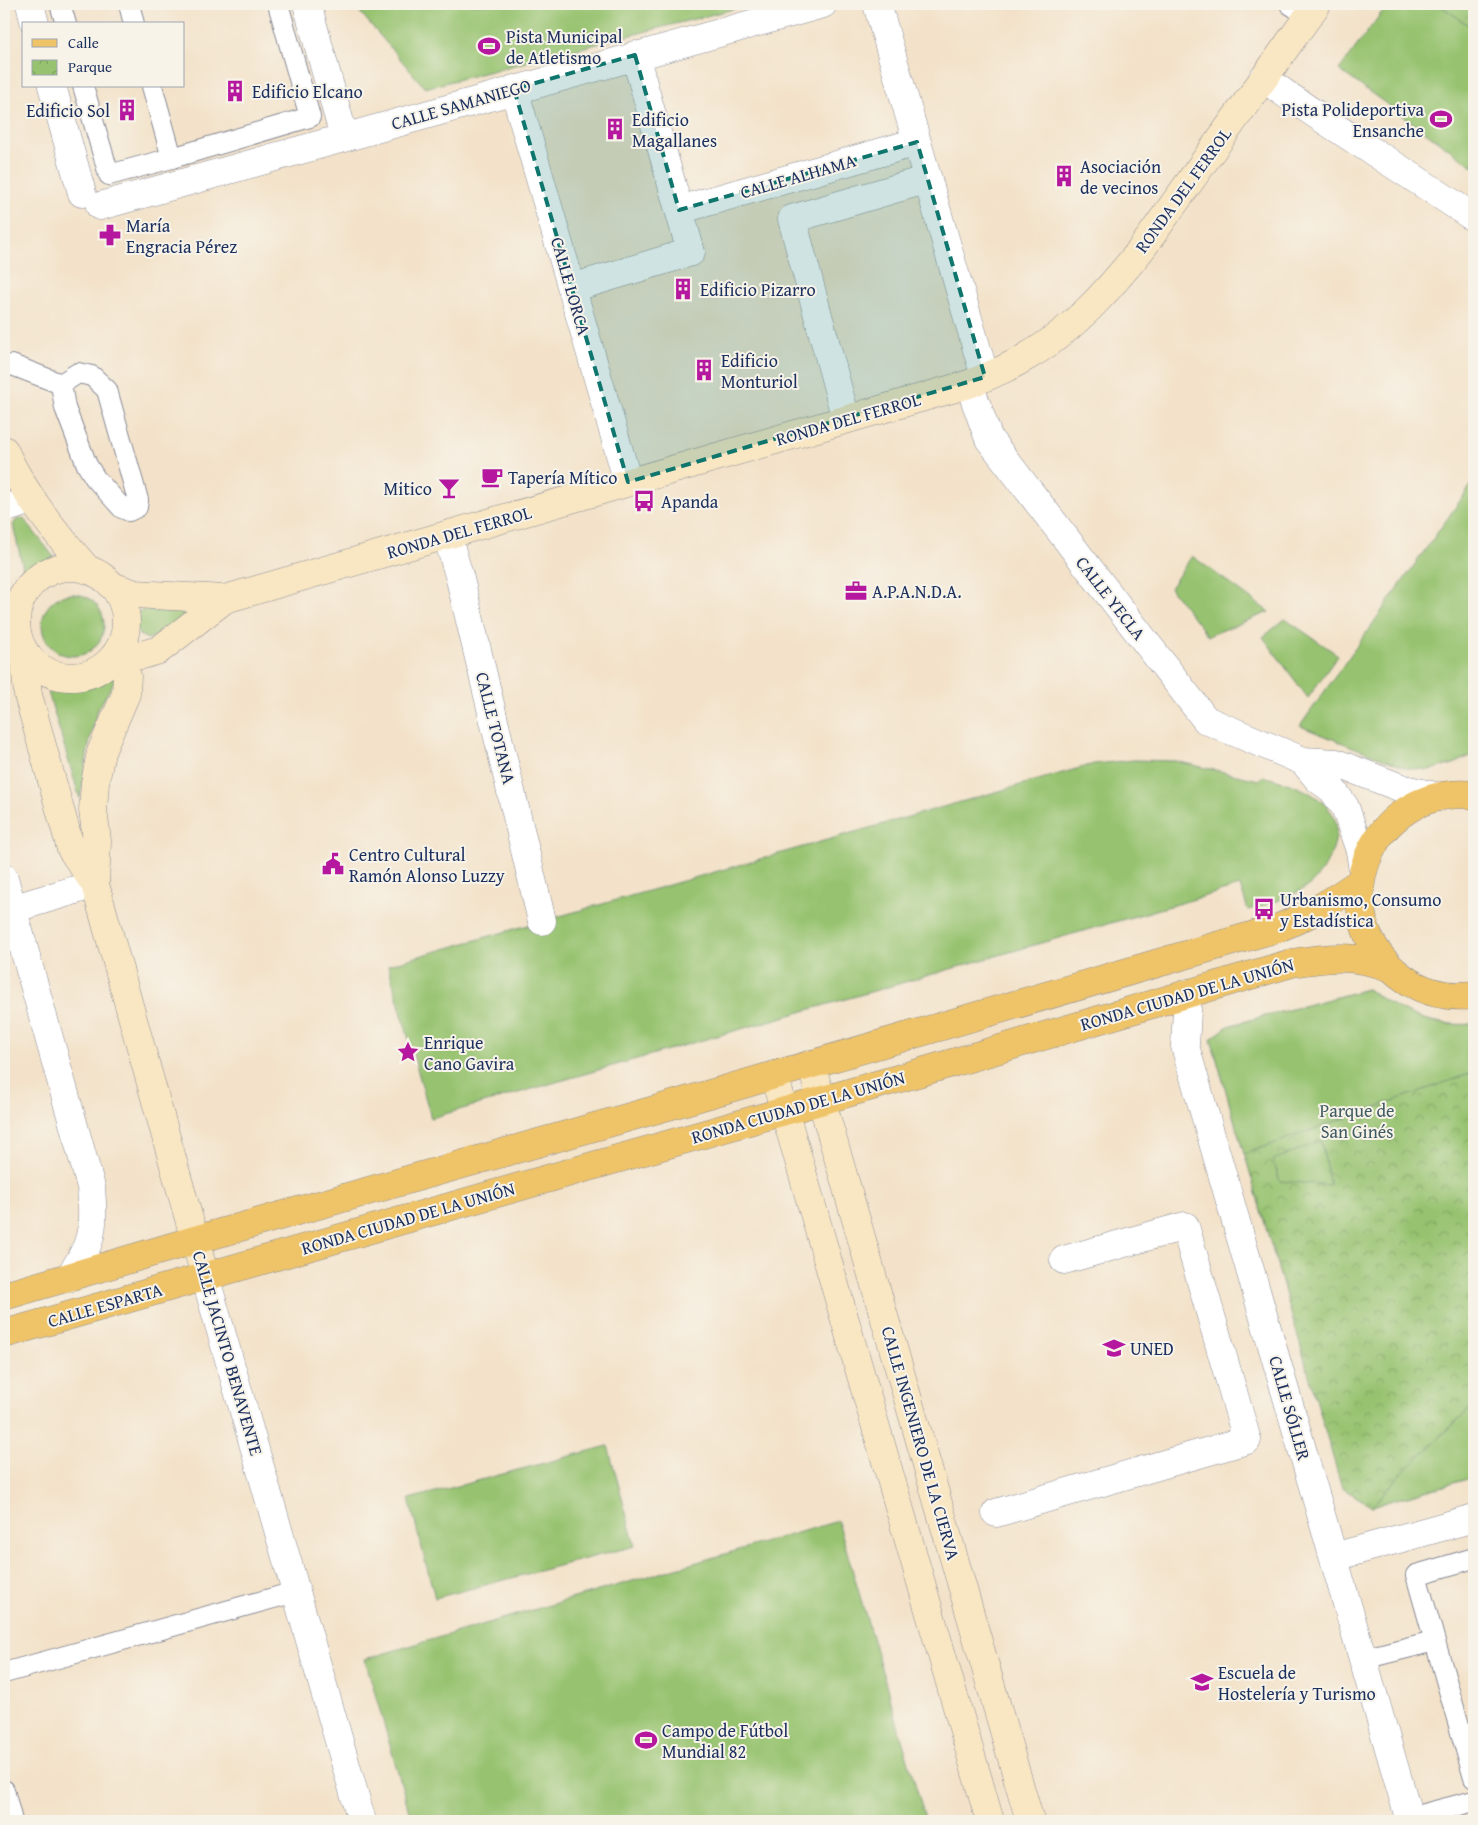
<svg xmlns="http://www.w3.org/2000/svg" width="1478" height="1825" font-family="'Gentium Book Plus',serif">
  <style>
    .park { fill: url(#park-crowns); stroke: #597967 }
    .garden { fill: #97c370; stroke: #597967 }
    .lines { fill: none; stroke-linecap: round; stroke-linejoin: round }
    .lane-casing { stroke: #878894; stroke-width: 22 }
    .street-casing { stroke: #878894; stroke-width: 29 }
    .secondary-casing { stroke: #878894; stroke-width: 29 }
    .primary-casing { stroke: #878894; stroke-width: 29 }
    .lane { stroke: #fff; stroke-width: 20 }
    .street { stroke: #fff; stroke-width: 28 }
    .secondary { stroke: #f9e7c3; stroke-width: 28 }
    .primary { stroke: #efc469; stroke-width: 28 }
    .marked { fill: #0f766e; fill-opacity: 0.2; stroke: #0f766e; stroke-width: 4; stroke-dasharray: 10 6; stroke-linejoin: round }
    .labels { text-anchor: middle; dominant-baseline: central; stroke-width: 4; stroke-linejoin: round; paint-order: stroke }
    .poi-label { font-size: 18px; fill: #1b2f5e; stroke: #f7f3e8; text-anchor: start }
    .street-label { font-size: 18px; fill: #1b2f5e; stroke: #f7f3e8 }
    .park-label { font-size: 18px; fill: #405b63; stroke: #f7f3e8 }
  </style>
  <defs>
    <pattern id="park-crowns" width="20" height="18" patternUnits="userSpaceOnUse" patternTransform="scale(1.25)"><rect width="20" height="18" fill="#97c370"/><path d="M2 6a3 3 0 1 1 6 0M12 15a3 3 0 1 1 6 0" fill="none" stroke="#7a9f5f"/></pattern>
  </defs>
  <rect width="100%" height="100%" fill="#f7f3e8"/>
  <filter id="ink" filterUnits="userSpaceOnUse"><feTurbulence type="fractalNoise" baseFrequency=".02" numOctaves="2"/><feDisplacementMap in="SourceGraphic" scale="10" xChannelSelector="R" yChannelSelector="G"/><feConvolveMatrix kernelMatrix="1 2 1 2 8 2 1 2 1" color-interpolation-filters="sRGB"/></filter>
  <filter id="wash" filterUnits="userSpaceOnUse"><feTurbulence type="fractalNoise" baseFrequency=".0096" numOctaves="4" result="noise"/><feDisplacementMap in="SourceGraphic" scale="20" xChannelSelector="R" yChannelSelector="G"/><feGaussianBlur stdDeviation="1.12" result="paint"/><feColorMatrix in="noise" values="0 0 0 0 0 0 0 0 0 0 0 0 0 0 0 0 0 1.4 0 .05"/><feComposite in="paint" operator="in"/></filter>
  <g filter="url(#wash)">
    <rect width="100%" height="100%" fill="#f3e2c9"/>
    <!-- park -->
    <path class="park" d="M 1438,4 L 1474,4 L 1474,29 Z
      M 1367,989 C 1403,1014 1430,1027 1474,1024 L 1474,1477 L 1372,1506 L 1342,1488 L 1211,1039 L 1228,1026 Z"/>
    <!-- garden -->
    <path class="garden" d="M 353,4 L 753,4 L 425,88 Z
      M 1388,4 L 1438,4 L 1474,29 L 1474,167 L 1339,70 Z
      M 1474,481 L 1474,754 L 1454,764 L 1428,770 L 1406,768 L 1300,726 Z
      M 23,518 L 54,557 L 53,563 L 27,579 L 25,577 L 13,525 L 16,520 Z
      M 1192,556 L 1269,612 L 1208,636 L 1170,588 Z
      M42 625a31 31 0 1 1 62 0a31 31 0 1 1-62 0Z
      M 142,610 L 190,613 L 155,636 L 148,639 L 139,635 C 136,628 134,622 136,614 Z
      M 1285,619 L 1338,655 L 1308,698 L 1263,637 Z
      M 118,675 L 97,711 L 90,739 L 80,799 L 48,692 L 92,684 Z
      M 1134,760 L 1175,761 L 1259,780 L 1263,776 C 1280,781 1301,786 1316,797 C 1323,802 1331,810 1334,817 C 1343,837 1325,874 1308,886 C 1291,898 1268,904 1248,910 L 1240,886 L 431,1118 L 388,965 L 1094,764 Z
      M 1367,989 C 1402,1013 1431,1028 1474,1024 L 1474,1072 L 1244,1154 L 1211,1039 L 1228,1026 Z
      M 1321,1141 L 1330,1185 L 1280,1181 L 1273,1160 Z
      M 1474,1405 L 1474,1477 L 1372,1506 L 1400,1475 Z
      M 608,1446 L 635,1546 L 435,1598 L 409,1499 Z
      M 838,1521 L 926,1821 L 412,1821 L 365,1659 Z"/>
  </g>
  <g filter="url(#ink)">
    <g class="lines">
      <!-- lane casing -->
      <g class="lane-casing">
        <path id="lane" d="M 60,4 L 66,24
          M 129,4 L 134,24
          M 1290,4 L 1308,16
          M 83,86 L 109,175 L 172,158 L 152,86
          M 172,158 L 310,117 L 278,4
          M 4,367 L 12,365 L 61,384
          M 78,373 L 92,376 L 107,390 L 138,500 L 137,507 L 129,511 L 122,508 L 95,478 L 87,465 L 65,408 L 61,384 Z
          M 1474,1558 L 1416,1575 L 1474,1778
          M 1363,1659 L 1434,1641
          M 4,1673 L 295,1592
          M 4,1790 L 12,1821
          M 1409,1818 L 1474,1801"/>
      </g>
      <!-- street casing -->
      <g class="street-casing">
        <path id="street" d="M 30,4 L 35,24
          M 307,4 L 344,137
          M 877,4 L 985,377
          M 1263,78 C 1332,128 1405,170 1474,218
          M 52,86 L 82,193
          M 514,89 L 628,482
          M 100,206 L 823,4
          M 679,210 L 917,142
          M 572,288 L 691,252 L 635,55
          M 969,384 L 989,439 L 1206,720 L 1303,761 L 1336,763 L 1404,789 L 1439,797
          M 846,419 L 792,219 L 928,179
          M 4,509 L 31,500
          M 447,535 L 460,579 L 542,921
          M 1303,761 L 1318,779 L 1332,789 L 1345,807 L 1360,851 L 1363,871
          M 4,878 L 91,1187 C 94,1227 94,1244 68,1278
          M 12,909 L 95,884
          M 1188,993 L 1185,1046 L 1410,1821
          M 205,1276 L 362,1821
          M 996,1513 L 1247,1440 L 1185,1226 L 1064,1260
          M 1334,1557 L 1474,1518"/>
      </g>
      <!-- secondary casing -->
      <g class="secondary-casing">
        <path id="secondary" d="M 4,450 C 24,495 56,533 88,570
          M16 622a55 55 0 1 1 110 0a55 55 0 1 1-110 0Z
          M 112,586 L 135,594 L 225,599 L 969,384 C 986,377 1004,370 1021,360 C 1071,333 1108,291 1143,247 L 1317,4
          M 118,651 L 127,676 L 126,694 L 101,752 L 95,783 L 93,810 L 97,841 L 95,884 L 205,1276
          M 118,651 L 129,654 L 142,655 L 159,650 L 225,599
          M 24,652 L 28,695 L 71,849 L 95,884
          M 811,1064 L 1030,1821
          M 774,1075 L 990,1821"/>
      </g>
      <!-- primary casing -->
      <g class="primary-casing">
        <path id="primary" d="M 1474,795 C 1368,784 1317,918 1405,979 C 1425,993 1450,998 1474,995
          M 4,1296 L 195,1240 L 672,1105 L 1278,928 C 1309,916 1334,900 1361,881
          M 4,1334 L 918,1073 L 1292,963 C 1329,957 1355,954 1391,968"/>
      </g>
      <!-- lane -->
      <use href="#lane" class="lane"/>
      <!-- street -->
      <use href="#street" class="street"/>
      <!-- secondary -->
      <use href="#secondary" class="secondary"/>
      <!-- primary -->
      <use href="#primary" class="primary"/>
    </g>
  </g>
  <!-- marked area -->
  <path class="marked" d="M 635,55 L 679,210 L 917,142 L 985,377 L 628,482 L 514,89 Z"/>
  <!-- icons -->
  <defs>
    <g id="stadium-bare" transform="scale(1.725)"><path d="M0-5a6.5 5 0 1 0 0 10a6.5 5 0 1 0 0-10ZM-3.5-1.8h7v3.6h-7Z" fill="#b5179e" stroke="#f7f3e8" stroke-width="2.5" paint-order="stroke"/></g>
    <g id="building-bare" transform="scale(1.725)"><path d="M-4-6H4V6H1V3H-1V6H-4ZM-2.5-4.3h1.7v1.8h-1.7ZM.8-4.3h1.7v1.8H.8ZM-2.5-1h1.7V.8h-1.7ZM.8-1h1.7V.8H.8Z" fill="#b5179e" stroke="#f7f3e8" stroke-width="2.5" paint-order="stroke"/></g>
    <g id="pharmacy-bare" transform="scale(1.725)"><path d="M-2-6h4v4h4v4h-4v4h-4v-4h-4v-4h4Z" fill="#b5179e" stroke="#f7f3e8" stroke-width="2.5" paint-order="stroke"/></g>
    <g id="cafe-bare" transform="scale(1.725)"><path d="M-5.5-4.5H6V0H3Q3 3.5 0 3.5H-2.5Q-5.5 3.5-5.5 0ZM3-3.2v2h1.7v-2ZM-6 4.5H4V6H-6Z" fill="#b5179e" stroke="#f7f3e8" stroke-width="2.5" paint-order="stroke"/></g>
    <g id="bar-bare" transform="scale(1.725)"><path d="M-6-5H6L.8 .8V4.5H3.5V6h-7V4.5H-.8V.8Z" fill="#b5179e" stroke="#f7f3e8" stroke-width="2.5" paint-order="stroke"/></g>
    <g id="bus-bare" transform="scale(1.725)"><path d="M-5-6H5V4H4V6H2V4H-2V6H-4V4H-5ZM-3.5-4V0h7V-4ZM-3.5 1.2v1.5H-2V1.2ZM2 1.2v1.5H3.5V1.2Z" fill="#b5179e" stroke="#f7f3e8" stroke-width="2.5" paint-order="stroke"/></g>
    <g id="office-bare" transform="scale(1.725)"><path d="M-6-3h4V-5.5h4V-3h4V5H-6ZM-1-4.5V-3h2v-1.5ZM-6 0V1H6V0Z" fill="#b5179e" stroke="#f7f3e8" stroke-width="2.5" paint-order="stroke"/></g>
    <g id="civic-bare" transform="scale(1.725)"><path d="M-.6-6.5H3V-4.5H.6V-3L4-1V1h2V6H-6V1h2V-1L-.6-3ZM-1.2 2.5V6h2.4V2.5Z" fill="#b5179e" stroke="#f7f3e8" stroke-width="2.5" paint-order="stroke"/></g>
    <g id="sight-bare" transform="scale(1.725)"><path d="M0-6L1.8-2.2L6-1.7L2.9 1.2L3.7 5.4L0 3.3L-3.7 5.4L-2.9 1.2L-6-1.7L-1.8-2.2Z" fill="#b5179e" stroke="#f7f3e8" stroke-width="2.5" paint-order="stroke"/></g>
    <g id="university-bare" transform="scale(1.725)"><path d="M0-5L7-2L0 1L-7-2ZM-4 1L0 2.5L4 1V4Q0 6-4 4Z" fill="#b5179e" stroke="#f7f3e8" stroke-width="2.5" paint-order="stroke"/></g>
  </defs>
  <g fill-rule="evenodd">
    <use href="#stadium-bare" x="489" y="46"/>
    <use href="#building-bare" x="235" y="91"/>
    <use href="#building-bare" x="127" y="110"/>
    <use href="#stadium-bare" x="1441" y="119"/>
    <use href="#building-bare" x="615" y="129"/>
    <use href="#building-bare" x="1064" y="176"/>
    <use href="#pharmacy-bare" x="110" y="235"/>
    <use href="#building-bare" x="683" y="289"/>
    <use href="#building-bare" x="704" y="370"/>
    <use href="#cafe-bare" x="492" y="477"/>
    <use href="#bar-bare" x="449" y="488"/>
    <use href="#bus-bare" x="644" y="501"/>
    <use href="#office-bare" x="856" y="591"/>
    <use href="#civic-bare" x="333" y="864"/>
    <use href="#bus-bare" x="1264" y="909"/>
    <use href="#sight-bare" x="408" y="1052"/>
    <use href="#university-bare" x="1114" y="1348"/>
    <use href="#university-bare" x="1202" y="1682"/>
    <use href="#stadium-bare" x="646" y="1740"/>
  </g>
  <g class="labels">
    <!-- poi labels -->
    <g class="poi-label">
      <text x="506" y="36">Pista Municipal<tspan x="506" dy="21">de Atletismo</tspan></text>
      <text x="252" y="91">Edificio Elcano</text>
      <text x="1424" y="109" text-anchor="end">Pista Polideportiva<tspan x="1424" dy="21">Ensanche</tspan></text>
      <text x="110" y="110" text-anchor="end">Edificio Sol</text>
      <text x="632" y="119">Edificio<tspan x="632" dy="21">Magallanes</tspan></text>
      <text x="1080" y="166">Asociación<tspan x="1080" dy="21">de vecinos</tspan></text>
      <text x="126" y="225">María<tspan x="126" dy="21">Engracia Pérez</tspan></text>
      <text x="700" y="289">Edificio Pizarro</text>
      <text x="721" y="360">Edificio<tspan x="721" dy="21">Monturiol</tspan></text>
      <text x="508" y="477">Tapería Mítico</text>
      <text x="432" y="488" text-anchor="end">Mitico</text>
      <text x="661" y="501">Apanda</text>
      <text x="872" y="591">A.P.A.N.D.A.</text>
      <text x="349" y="854">Centro Cultural<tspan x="349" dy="21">Ramón Alonso Luzzy</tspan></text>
      <text x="1280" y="899">Urbanismo, Consumo<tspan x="1280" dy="21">y Estadística</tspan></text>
      <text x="424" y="1042">Enrique<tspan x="424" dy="21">Cano Gavira</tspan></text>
      <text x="1130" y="1348">UNED</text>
      <text x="1218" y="1672">Escuela de<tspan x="1218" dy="21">Hostelería y Turismo</tspan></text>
      <text x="662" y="1730">Campo de Fútbol<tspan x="662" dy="21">Mundial 82</tspan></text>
    </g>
    <!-- street labels -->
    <g class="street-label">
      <text transform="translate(461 104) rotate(-16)">CALLE SAMANIEGO</text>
      <text transform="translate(798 176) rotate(-16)">CALLE ALHAMA</text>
      <text transform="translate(1183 190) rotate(-54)">RONDA DEL FERROL</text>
      <text transform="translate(571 286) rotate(74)">CALLE LORCA</text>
      <text transform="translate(848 419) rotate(-16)">RONDA DEL FERROL</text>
      <text transform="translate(459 532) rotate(-16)">RONDA DEL FERROL</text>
      <text transform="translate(1111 598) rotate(52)">CALLE YECLA</text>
      <text transform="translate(496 728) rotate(76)">CALLE TOTANA</text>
      <text transform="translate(1187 994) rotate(-16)">RONDA CIUDAD DE LA UNIÓN</text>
      <text transform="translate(798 1107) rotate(-16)">RONDA CIUDAD DE LA UNIÓN</text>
      <text transform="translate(408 1218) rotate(-16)">RONDA CIUDAD DE LA UNIÓN</text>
      <text transform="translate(105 1305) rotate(-16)">CALLE ESPARTA</text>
      <text transform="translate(228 1353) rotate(74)">CALLE JACINTO BENAVENTE</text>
      <text transform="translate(1290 1408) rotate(74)">CALLE SÓLLER</text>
      <text transform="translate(921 1443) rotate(74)">CALLE INGENIERO DE LA CIERVA</text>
    </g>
    <!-- park labels -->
    <g class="park-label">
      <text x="1357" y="1110">Parque de<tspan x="1357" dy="21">San Ginés</tspan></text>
    </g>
  </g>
  <!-- margin -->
  <rect width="1478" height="1825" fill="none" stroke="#f7f3e8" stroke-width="20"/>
  <!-- legend -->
  <rect x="22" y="22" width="162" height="65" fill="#f7f3e8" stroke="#9fa5b1"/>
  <rect x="32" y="39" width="25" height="8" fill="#efc469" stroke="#9fa5b1"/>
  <text x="68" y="48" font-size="15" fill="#1b2f5e">Calle</text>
  <rect x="32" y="60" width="25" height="15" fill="url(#park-crowns)" stroke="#9fa5b1"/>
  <text x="68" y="72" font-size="15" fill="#1b2f5e">Parque</text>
</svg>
